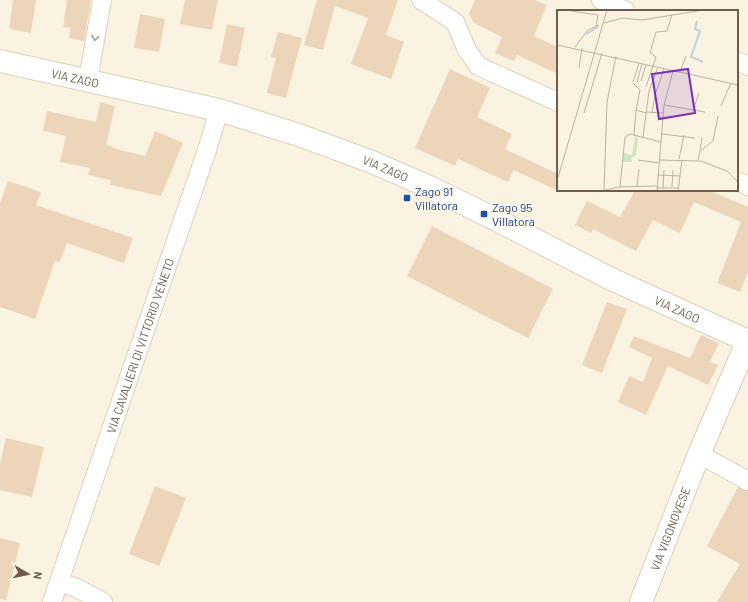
<svg xmlns="http://www.w3.org/2000/svg" width="748" height="602" font-family="Barlow,sans-serif">
  <style>
    .building { fill: #edd5ba }
    .lines { fill: none; stroke-linecap: round; stroke-linejoin: round }
    .minor-casing { stroke: #ddd0bd; stroke-width: 20 }
    .tertiary-casing { stroke: #ddd0bd; stroke-width: 24 }
    .secondary-casing { stroke: #dfcfb9; stroke-width: 24 }
    .minor { stroke: #fff; stroke-width: 18 }
    .tertiary { stroke: #fff; stroke-width: 22 }
    .secondary { stroke: #fff; stroke-width: 22 }
    .oneway { stroke: #a99d92 }
    .transit-dot { fill: #1a4fb4; stroke: #fef7e6; stroke-width: 1.5 }
    .labels { text-anchor: middle; dominant-baseline: central; stroke-width: 3; stroke-linejoin: round; paint-order: stroke }
    .street-label { font-size: 12px; fill: #6f5c4a; stroke: #fef7e6 }
    .transit-label { font-size: 12px; fill: #164399; stroke: #fef7e6; text-anchor: start }
    .inset-river { fill: none; stroke: #b7d6e2; stroke-width: 2 }
    .inset-road { fill: none; stroke: #beb2a0; stroke-width: 1 }
    .view { fill: #7b2cbf; fill-opacity: 0.15; stroke: #7b2cbf; stroke-width: 2 }
    .inset-edge { fill: none; stroke: #6f5c4a; stroke-width: 2 }
  </style>
  <rect width="100%" height="100%" fill="#faf3e1"/>
  <!-- building -->
  <path class="building" d="M 13,0 L 36,0 L 31,33 L 9,29 Z
    M 67,0 L 91,0 L 84,41 L 69,38 L 70,28 L 63,27 Z
    M 185,0 L 218,0 L 212,30 L 180,24 Z
    M 317,0 L 398,0 L 386,35 L 404,42 L 391,79 L 351,64 L 368,18 L 335,6 L 323,50 L 304,45 Z
    M 475,0 L 535,0 L 547,5 L 534,36 L 558,47 L 558,74 L 517,55 L 514,61 L 495,53 L 502,37 L 474,23 L 469,14 Z
    M 140,14 L 165,19 L 159,52 L 134,48 Z
    M 227,24 L 245,28 L 237,67 L 219,63 Z
    M 278,32 L 302,38 L 286,98 L 267,93 L 276,58 L 271,57 Z
    M 450,69 L 490,88 L 477,117 L 512,134 L 505,149 L 558,174 L 558,191 L 514,170 L 508,182 L 458,159 L 455,166 L 415,148 Z
    M 100,102 L 115,106 L 106,145 L 113,146 L 112,148 L 145,156 L 155,131 L 183,143 L 161,196 L 110,185 L 111,180 L 88,175 L 90,168 L 60,162 L 66,136 L 43,131 L 47,111 L 96,122 Z
    M 8,181 L 41,192 L 36,205 L 133,238 L 124,263 L 67,243 L 60,262 L 55,261 L 35,319 L 0,307 L 0,203 Z
    M 635,190 L 708,190 L 748,207 L 748,272 L 740,292 L 717,283 L 741,222 L 694,202 L 680,233 L 653,220 L 636,251 L 593,229 L 591,233 L 575,225 L 587,201 L 620,217 Z
    M 432,226 L 553,289 L 528,338 L 407,276 Z
    M 607,302 L 627,309 L 602,373 L 582,365 Z
    M 701,335 L 719,343 L 710,362 L 718,365 L 708,385 L 668,366 L 646,415 L 618,402 L 629,376 L 643,382 L 652,358 L 629,347 L 634,336 L 690,358 Z
    M 6,438 L 44,447 L 32,497 L 0,490 L 0,464 Z
    M 155,486 L 186,498 L 159,566 L 129,554 Z
    M 738,487 L 748,491 L 748,602 L 717,602 L 740,564 L 707,546 Z
    M 0,538 L 20,543 L 6,600 L 0,599 Z"/>
  <g class="lines">
    <!-- minor casing -->
    <g class="minor-casing">
      <g id="minor">
        <path d="M 421,0 L 455,22 L 467,50 L 478,66 L 558,102"/>
        <path d="M 601,0 L 626,11"/>
        <path d="M 737,61 L 748,66"/>
        <path d="M 88,80 L 102,0"/>
        <path d="M 737,181 L 748,186"/>
        <path d="M 699,454 L 748,481"/>
        <path d="M 59,582 L 77,588 L 103,602"/>
        <path id="s1" d="M 52,602 L 208,147 L 219,110"/>
      </g>
    </g>
    <!-- tertiary casing -->
    <g class="tertiary-casing">
      <g id="tertiary">
        <path id="s2" d="M 0,61 L 219,110 L 299,135 L 372,162 L 425,185 L 489,216 L 609,278 L 748,341"/>
      </g>
    </g>
    <!-- secondary casing -->
    <g class="secondary-casing">
      <g id="secondary">
        <path id="s3" d="M 641,602 L 699,454 L 748,340"/>
      </g>
    </g>
    <!-- minor -->
    <use href="#minor" class="minor"/>
    <!-- tertiary -->
    <use href="#tertiary" class="tertiary"/>
    <!-- secondary -->
    <use href="#secondary" class="secondary"/>
  </g>
  <!-- one-way arrows -->
  <defs><path id="oneway-chevron" d="M-2-3.5L2.5 0L-2 3.5" fill="none" stroke-width="1.6" stroke-linecap="round" stroke-linejoin="round"/></defs>
  <use class="oneway" href="#oneway-chevron" transform="translate(95 38) rotate(100)"/>
  <!-- markers -->
  <g class="transit-dot">
    <rect x="403" y="194" width="8" height="8" rx="2"/>
    <rect x="480" y="210" width="8" height="8" rx="2"/>
  </g>
  <g class="labels">
    <!-- street labels -->
    <g class="street-label">
      <text stroke="none"><textPath href="#s2" startOffset="77">VIA ZAGO</textPath></text>
      <text stroke="none"><textPath href="#s2" startOffset="401">VIA ZAGO</textPath></text>
      <text stroke="none"><textPath href="#s2" startOffset="725">VIA ZAGO</textPath></text>
      <text stroke="none"><textPath href="#s1" startOffset="271">VIA CAVALIERI DI VITTORIO VENETO</textPath></text>
      <text stroke="none"><textPath href="#s3" startOffset="79">VIA VIGONOVESE</textPath></text>
    </g>
    <!-- transit labels -->
    <g class="transit-label">
      <text x="415" y="191">Zago 91<tspan x="415" dy="14">Villatora</tspan></text>
      <text x="492" y="207">Zago 95<tspan x="492" dy="14">Villatora</tspan></text>
    </g>
  </g>
  <!-- overview -->
  <g transform="translate(557 10)">
    <rect width="181" height="181" fill="#faf3e1"/>
    <path d="M 78,127 L 81,128 L 79,145 L 74,148 L 75,152 L 65,152 L 66,143 L 75,145 Z" fill="#cbe6c1"/>
    <path class="inset-river" d="M 140,11 L 138,19 L 143,21 L 134,47 L 146,52M 29,24 L 41,17"/>
    <path class="inset-road" d="M 14,1 L 41,5 L 39,16M 47,13 L 66,8 L 85,10 L 146,0M 0,35 L 181,75M 18,37 L 31,20 L 42,15M 22,58 L 25,38M 123,62 L 129,46M 84,71 L 89,55M 76,72 L 82,53M 80,72 L 85,54M 76,73 L 83,80 L 79,100M 89,77 L 99,47 L 93,43 L 99,22 L 110,21 L 115,4M 107,95 L 148,102M 164,96 L 174,73M 136,100 L 142,83M 89,102 L 106,103M 27,103 L 45,43M 95,103 L 98,85 L 107,59M 105,124 L 138,128M 77,125 L 79,100 L 89,103M 86,127 L 92,81 L 101,57M 143,140 L 145,128M 122,149 L 127,125M 81,150 L 102,153M 102,150 L 144,151 L 170,161 L 181,172M 141,150 L 143,141 L 156,131 L 161,106M 100,165 L 123,166M 0,171 L 50,0M 80,176 L 82,159M 63,177 L 68,127 L 73,124 L 104,132M 115,177 L 116,160M 100,178 L 122,178M 106,178 L 107,160M 45,181 L 61,177 L 100,176M 47,181 L 50,92 L 59,46M 100,181 L 107,95 L 116,61M 121,181 L 125,150"/>
    <path class="view" d="M 131,59 L 138,103 L 102,109 L 95,64 Z"/>
    <rect width="181" height="181" class="inset-edge"/>
  </g>
  <!-- north arrow -->
  <g transform="translate(28 574) rotate(99)" stroke="#fef7e6" stroke-width="3" paint-order="stroke">
  <path d="M0-3L7 15L0 10L-7 15Z" fill="#6f5c4a"/>
  <text y="-6" font-size="11" font-weight="bold" text-anchor="middle" fill="#6f5c4a">N</text>
  </g>
</svg>
